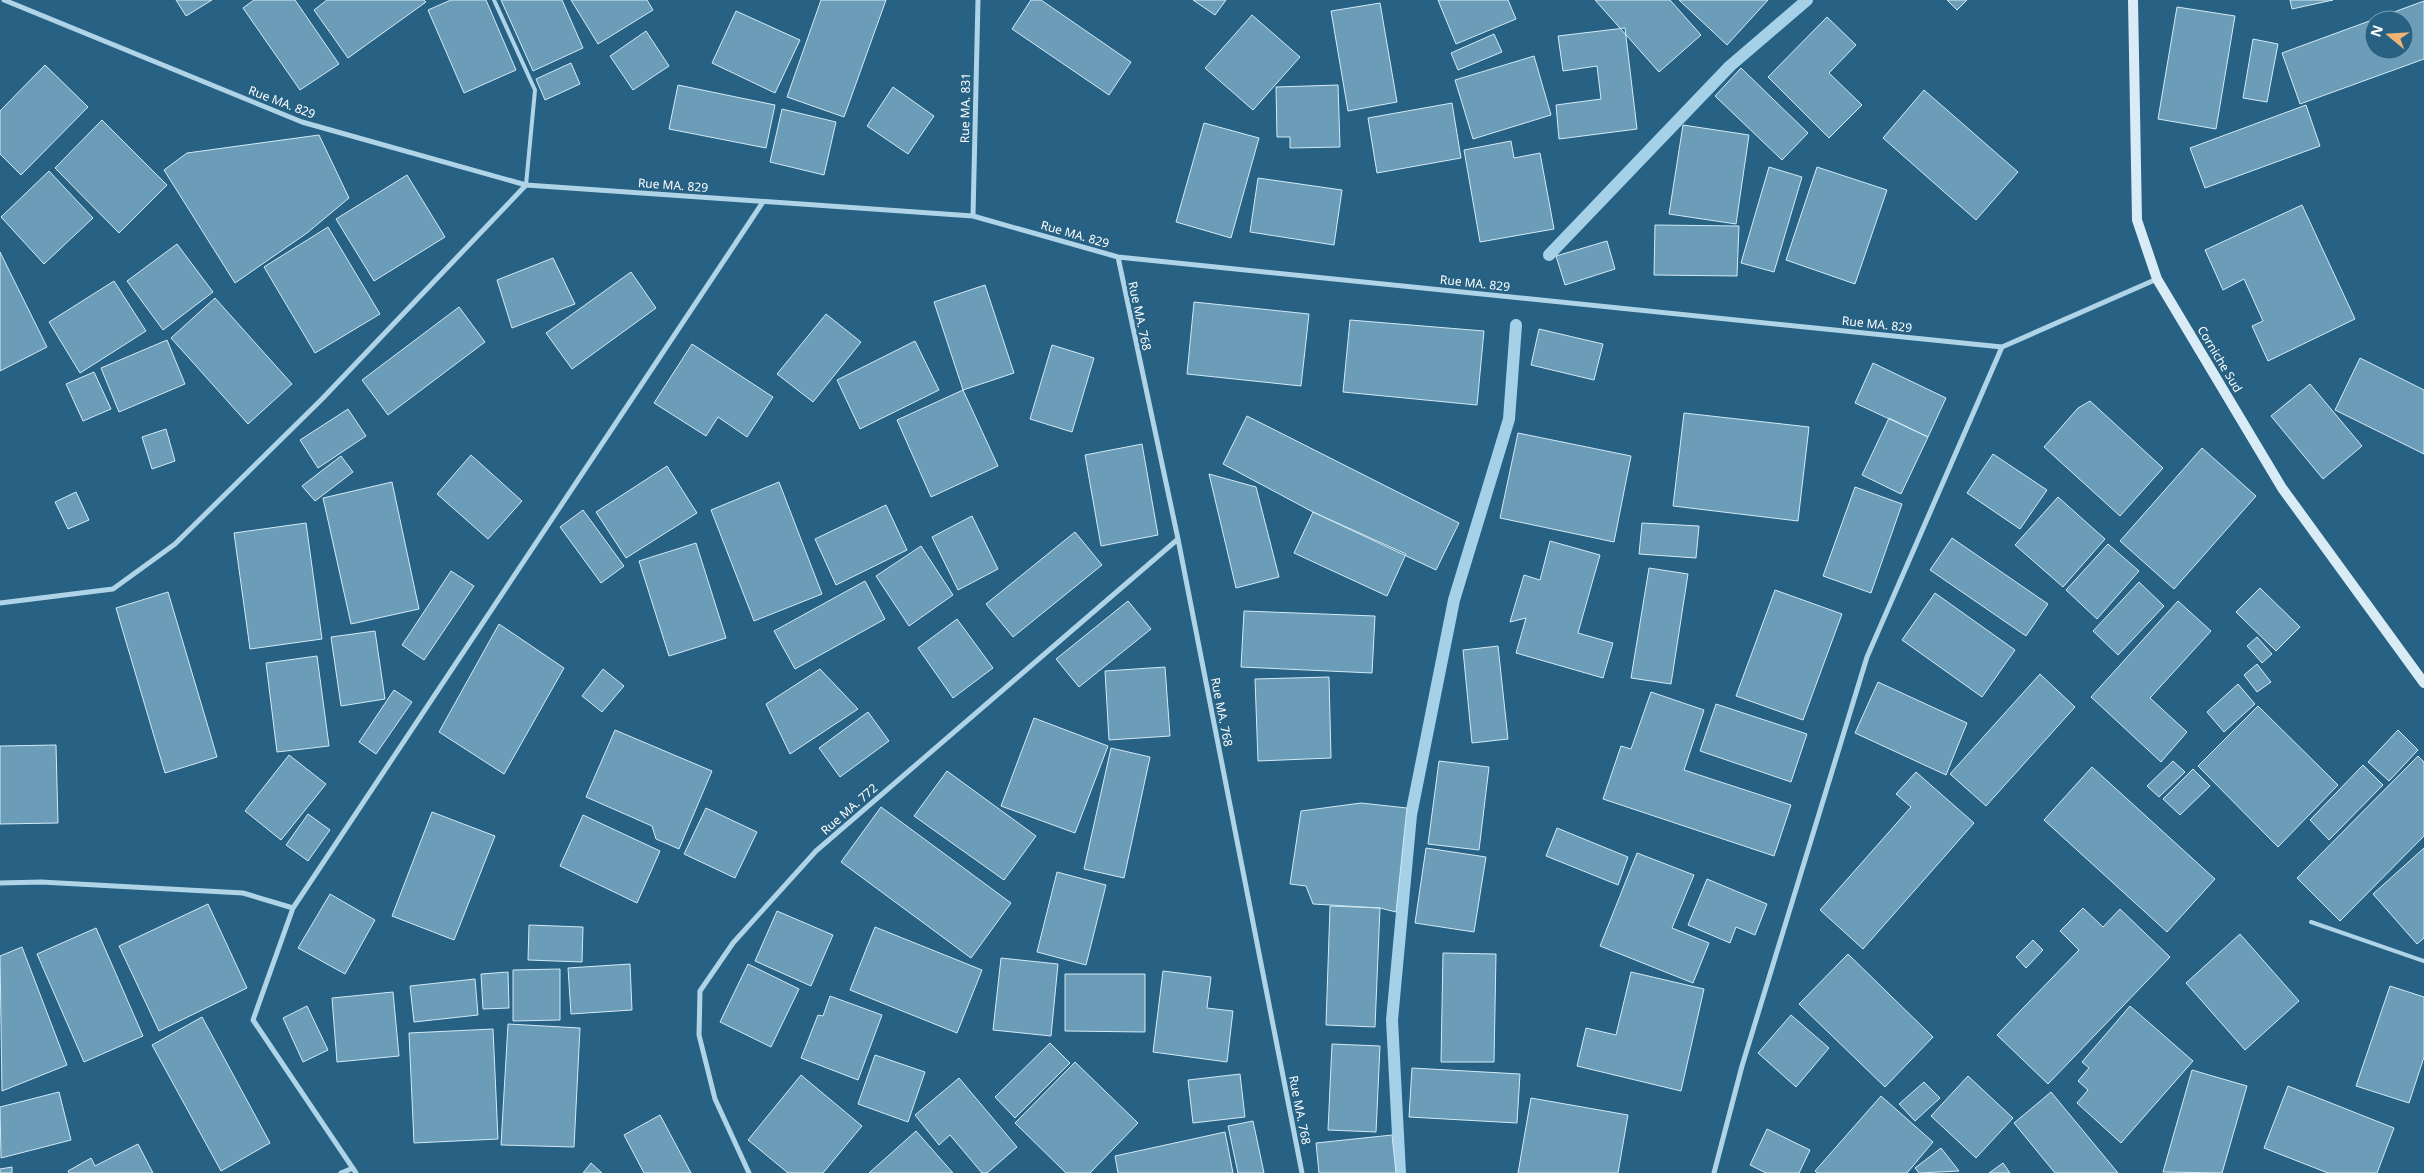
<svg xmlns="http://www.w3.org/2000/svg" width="2424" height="1173" font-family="'Noto Sans',sans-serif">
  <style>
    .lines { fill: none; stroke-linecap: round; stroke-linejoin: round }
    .stream { stroke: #a4d1e7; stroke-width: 12 }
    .building { fill: #6b9db8; stroke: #d3eaf6; fill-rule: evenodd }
    .service { stroke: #b0d4e7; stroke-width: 4 }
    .minor { stroke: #b0d4e7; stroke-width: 5 }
    .secondary { stroke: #d9ecf6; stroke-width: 10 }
    .labels { text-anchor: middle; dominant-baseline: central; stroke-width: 5; stroke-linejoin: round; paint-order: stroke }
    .street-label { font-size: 12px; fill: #fff; stroke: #276183 }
  </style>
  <rect width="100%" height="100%" fill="#276183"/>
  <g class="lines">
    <!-- stream -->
    <path class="stream" d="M 1549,255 L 1730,66 L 1807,0
      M 1400,1173 L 1392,1020 L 1411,815 L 1454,600 L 1509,419 L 1516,325"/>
  </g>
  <!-- building -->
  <path class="building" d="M 176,0 L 212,0 L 186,16 Z
    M 254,0 L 295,0 L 339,64 L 300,90 L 243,8 Z
    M 327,0 L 424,0 L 426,2 L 348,58 L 314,10 Z
    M 451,0 L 486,0 L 516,70 L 464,93 L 428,10 Z
    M 501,0 L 562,0 L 583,48 L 533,71 Z
    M 571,0 L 647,0 L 653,10 L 598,44 Z
    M 821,0 L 886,0 L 844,117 L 787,97 Z
    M 1031,0 L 1041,0 L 1131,62 L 1109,95 L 1012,29 Z
    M 1193,0 L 1226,0 L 1215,15 Z
    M 1438,0 L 1508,0 L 1516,19 L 1456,44 Z
    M 1595,0 L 1670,0 L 1701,35 L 1659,72 Z
    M 1679,0 L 1768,0 L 1727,45 Z
    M 1947,0 L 1967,0 L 1957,10 Z
    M 2290,0 L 2333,0 L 2292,9 Z
    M 2424,1 L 2424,59 L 2300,104 L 2282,53 ZM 2374,20 L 2404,20 L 2404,50 L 2374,50 Z
    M 1380,3 L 1397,102 L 1348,111 L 1331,11 Z
    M 2177,7 L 2235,16 L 2216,129 L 2158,119 Z
    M 736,11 L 800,40 L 775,93 L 712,63 Z
    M 1252,15 L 1300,57 L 1253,110 L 1205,68 Z
    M 1827,17 L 1856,45 L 1829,73 L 1862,105 L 1829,138 L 1768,77 Z
    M 1625,28 L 1637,129 L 1559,139 L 1556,105 L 1601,99 L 1597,66 L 1563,71 L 1558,36 Z
    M 646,31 L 669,66 L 633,90 L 610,56 Z
    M 1494,34 L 1502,52 L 1458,70 L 1451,53 Z
    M 2253,39 L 2278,44 L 2267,102 L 2243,98 Z
    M 1534,56 L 1551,115 L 1473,139 L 1455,80 Z
    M 571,63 L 580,84 L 545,100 L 536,79 Z
    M 45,65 L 88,107 L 21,175 L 0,154 L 0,111 Z
    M 1741,68 L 1808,133 L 1782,160 L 1715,96 Z
    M 678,85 L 775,105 L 766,148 L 669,129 Z
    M 1338,85 L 1340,147 L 1290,148 L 1290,137 L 1277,137 L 1276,87 Z
    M 893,87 L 934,116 L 908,154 L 867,126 Z
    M 1924,90 L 2018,172 L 1976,220 L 1883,138 Z
    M 1452,103 L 1461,158 L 1377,173 L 1368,118 Z
    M 2306,105 L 2320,146 L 2205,188 L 2190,148 Z
    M 782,109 L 836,122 L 824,175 L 770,162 Z
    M 102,120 L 167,185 L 119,233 L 55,168 Z
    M 1204,123 L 1259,138 L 1231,238 L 1176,222 Z
    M 1683,125 L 1749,135 L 1736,224 L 1669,214 Z
    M 319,135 L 349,198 L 307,233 L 235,283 L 164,170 L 187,153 Z
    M 1511,141 L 1514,158 L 1540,153 L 1554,229 L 1480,242 L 1464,150 Z
    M 1769,167 L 1802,177 L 1774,272 L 1741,263 Z
    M 1817,167 L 1887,190 L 1855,284 L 1786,260 Z
    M 49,171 L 93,218 L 44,264 L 1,217 Z
    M 407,175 L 445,237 L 374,281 L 336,219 Z
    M 1258,178 L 1342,190 L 1334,245 L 1250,232 Z
    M 2302,205 L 2355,319 L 2268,361 L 2252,326 L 2263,321 L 2244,279 L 2223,290 L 2205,250 Z
    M 1655,225 L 1739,226 L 1737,276 L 1654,275 Z
    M 328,227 L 380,314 L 315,353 L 264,267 Z
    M 1607,241 L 1615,269 L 1565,285 L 1556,256 Z
    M 177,244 L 213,292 L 163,330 L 127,281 Z
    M 0,252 L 47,347 L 0,371 Z
    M 553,258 L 575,304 L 512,328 L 497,280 Z
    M 631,272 L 656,308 L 572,369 L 546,333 Z
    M 114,281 L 146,331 L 80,373 L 49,322 Z
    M 985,285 L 1014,373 L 963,390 L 934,302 Z
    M 215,298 L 292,384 L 248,424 L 171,338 Z
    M 1194,302 L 1309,314 L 1301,386 L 1187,374 Z
    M 459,307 L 485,342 L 388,415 L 362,380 Z
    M 826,314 L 861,342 L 813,402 L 777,374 Z
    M 1350,320 L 1484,331 L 1477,405 L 1343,392 Z
    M 1539,329 L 1603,344 L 1594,380 L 1531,365 Z
    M 167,340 L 185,384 L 119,412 L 101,368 Z
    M 915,341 L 939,390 L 860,429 L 837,380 Z
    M 692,344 L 773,397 L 747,437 L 718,417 L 706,436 L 654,403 Z
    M 1052,345 L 1094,358 L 1072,432 L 1030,419 Z
    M 2360,358 L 2424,390 L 2424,454 L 2335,410 Z
    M 1873,363 L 1946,398 L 1928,437 L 1855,403 Z
    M 94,372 L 111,409 L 83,421 L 66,384 Z
    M 2310,384 L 2362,446 L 2323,479 L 2271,416 Z
    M 963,390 L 998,466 L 931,497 L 897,420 Z
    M 2090,401 L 2163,468 L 2120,516 L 2044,447 L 2078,408 Z
    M 348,409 L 366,436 L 318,468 L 300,440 Z
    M 1684,413 L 1809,427 L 1798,521 L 1673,506 Z
    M 1247,416 L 1459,523 L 1436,570 L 1313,512 L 1223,464 Z
    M 1889,418 L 1928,437 L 1901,494 L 1862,475 Z
    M 166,429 L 175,461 L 152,469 L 142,437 Z
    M 1518,433 L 1631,456 L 1614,542 L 1500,518 Z
    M 1142,444 L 1158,535 L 1101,546 L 1085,455 Z
    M 2202,448 L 2256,496 L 2174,589 L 2120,541 Z
    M 1993,454 L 2047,490 L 2020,529 L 1967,493 Z
    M 471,455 L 522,501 L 488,539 L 437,494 Z
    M 341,456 L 353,472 L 315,501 L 302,486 Z
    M 667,466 L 697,513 L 626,558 L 596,512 Z
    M 1209,474 L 1256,487 L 1279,577 L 1236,588 Z
    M 392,482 L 419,609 L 351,624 L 323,498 Z
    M 779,482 L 822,594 L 754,621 L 711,510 Z
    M 1855,487 L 1902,504 L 1871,593 L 1823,576 Z
    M 76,492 L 89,520 L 68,529 L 55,502 Z
    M 2058,497 L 2105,539 L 2063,587 L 2015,545 Z
    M 886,505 L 907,550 L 836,585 L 815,539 Z
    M 583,510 L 624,566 L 601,583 L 560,527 Z
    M 1313,512 L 1406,554 L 1387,596 L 1294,553 Z
    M 972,516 L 998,569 L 958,590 L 932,537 Z
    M 306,523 L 322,639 L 250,649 L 234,533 Z
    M 1642,523 L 1699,526 L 1696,558 L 1639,554 Z
    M 1075,532 L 1102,565 L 1013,637 L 986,604 Z
    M 1952,538 L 2048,604 L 2026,636 L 1930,570 Z
    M 1550,541 L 1600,555 L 1578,633 L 1613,643 L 1603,678 L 1516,653 L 1526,618 L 1510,622 L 1524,575 L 1540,580 Z
    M 696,543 L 726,638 L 669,656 L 639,561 Z
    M 2108,544 L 2139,571 L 2097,619 L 2066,590 Z
    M 921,546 L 953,595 L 909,626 L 876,576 Z
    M 1649,568 L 1688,574 L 1671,684 L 1631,678 Z
    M 451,571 L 474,586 L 424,660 L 402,645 Z
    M 865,581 L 885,619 L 795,669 L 774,631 Z
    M 2139,582 L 2164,606 L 2118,655 L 2093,631 Z
    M 2260,588 L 2300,627 L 2276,651 L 2236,612 Z
    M 1775,590 L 1842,614 L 1803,720 L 1736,696 Z
    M 168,592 L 217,757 L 165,773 L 116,608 Z
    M 1935,593 L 2015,650 L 1982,697 L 1902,640 Z
    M 1128,601 L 1151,629 L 1079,687 L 1056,659 Z
    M 2178,601 L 2211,631 L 2150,698 L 2187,732 L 2161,762 L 2091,697 Z
    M 1244,611 L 1375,616 L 1372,673 L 1241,667 Z
    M 957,619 L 993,668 L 953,698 L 918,648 Z
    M 499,624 L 564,668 L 504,774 L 439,732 Z
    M 375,631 L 385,699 L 341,706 L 331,637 Z
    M 2257,637 L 2272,654 L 2262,663 L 2247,646 Z
    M 1498,646 L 1508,739 L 1472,743 L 1463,650 Z
    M 317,656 L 329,746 L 277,752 L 266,663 Z
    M 2257,664 L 2271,682 L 2257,692 L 2244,675 Z
    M 1165,667 L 1170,736 L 1109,740 L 1105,671 Z
    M 603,669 L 624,686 L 602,712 L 582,696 Z
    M 820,669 L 858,709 L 790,754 L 766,704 Z
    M 2040,674 L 2075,707 L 1986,806 L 1950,774 Z
    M 1329,677 L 1331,758 L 1258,761 L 1255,679 Z
    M 1878,682 L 1967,723 L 1946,775 L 1855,733 Z
    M 2238,684 L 2255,704 L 2224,732 L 2207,712 Z
    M 394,690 L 412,702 L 376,754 L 359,742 Z
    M 1651,692 L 1704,710 L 1684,770 L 1791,805 L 1774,856 L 1603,799 L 1621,746 L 1631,749 Z
    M 1716,704 L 1807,734 L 1791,782 L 1700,751 Z
    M 2258,706 L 2338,785 L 2278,847 L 2198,766 Z
    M 868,712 L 889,741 L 840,777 L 819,748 Z
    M 1034,718 L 1108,746 L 1075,833 L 1001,806 Z
    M 615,730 L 712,771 L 679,849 L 656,839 L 652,826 L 586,797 Z
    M 2398,730 L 2418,750 L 2389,781 L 2368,762 Z
    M 56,745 L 58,823 L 0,824 L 0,746 Z
    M 1111,748 L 1150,757 L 1124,878 L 1084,869 Z
    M 289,755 L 326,784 L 281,840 L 245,811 Z
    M 2418,756 L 2424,762 L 2424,836 L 2340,921 L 2297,878 Z
    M 1439,761 L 1489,767 L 1479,850 L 1428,844 Z
    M 2173,761 L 2185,772 L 2159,797 L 2147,786 Z
    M 2363,765 L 2383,785 L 2329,840 L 2310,820 Z
    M 2092,767 L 2215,879 L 2167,932 L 2044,820 Z
    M 2193,769 L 2210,786 L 2180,815 L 2163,799 Z
    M 947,771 L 1036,836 L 1004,880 L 914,816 Z
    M 1916,772 L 1974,823 L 1863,949 L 1820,910 L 1911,807 L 1896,794 Z
    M 1361,803 L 1407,808 L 1396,912 L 1380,908 L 1313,904 L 1306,886 L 1290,884 L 1301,811 Z
    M 881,807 L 1011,903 L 971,958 L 841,862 Z
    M 706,808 L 757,832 L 735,878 L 684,854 Z
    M 432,812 L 495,836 L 454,940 L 392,916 Z
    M 308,814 L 330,830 L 308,861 L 286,845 Z
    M 583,815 L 660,851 L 637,903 L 560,866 Z
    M 1557,828 L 1628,857 L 1618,885 L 1546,856 Z
    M 1426,848 L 1486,857 L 1474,932 L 1415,923 Z
    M 2424,848 L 2424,938 L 2417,944 L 2373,894 Z
    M 1637,853 L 1694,875 L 1672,928 L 1709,943 L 1693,983 L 1600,946 Z
    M 1057,872 L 1106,885 L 1086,965 L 1037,952 Z
    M 1707,879 L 1767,904 L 1755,935 L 1736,927 L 1730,943 L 1688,925 Z
    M 330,894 L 375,920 L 345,974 L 298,948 Z
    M 208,904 L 247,988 L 159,1031 L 119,946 Z
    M 1330,906 L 1380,908 L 1375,1027 L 1326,1025 Z
    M 2083,908 L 2103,927 L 2120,909 L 2170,957 L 2048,1084 L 1997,1035 L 2079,950 L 2060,931 Z
    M 777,911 L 833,935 L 811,986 L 755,961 Z
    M 529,925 L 583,927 L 582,962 L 528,960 Z
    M 875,927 L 982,970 L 957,1033 L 850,990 Z
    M 96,928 L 143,1036 L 84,1062 L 37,954 Z
    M 2240,934 L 2299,1001 L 2245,1050 L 2186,983 Z
    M 2033,940 L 2043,950 L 2026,968 L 2016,957 Z
    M 22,947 L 67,1065 L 2,1091 L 0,956 Z
    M 1443,953 L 1496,954 L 1494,1062 L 1441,1062 Z
    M 1848,954 L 1933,1037 L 1885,1087 L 1799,1004 Z
    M 1001,958 L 1058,964 L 1051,1036 L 993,1030 Z
    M 630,964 L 632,1010 L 571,1014 L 568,968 Z
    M 748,964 L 799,989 L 771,1047 L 720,1022 Z
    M 560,969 L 560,1020 L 513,1021 L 513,970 Z
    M 1163,971 L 1211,977 L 1207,1008 L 1233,1011 L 1227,1062 L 1153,1052 Z
    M 508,972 L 509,1008 L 483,1009 L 481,974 Z
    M 1631,972 L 1704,989 L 1681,1091 L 1577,1066 L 1586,1028 L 1616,1035 Z
    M 1065,974 L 1145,974 L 1145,1032 L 1065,1031 Z
    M 475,979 L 478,1015 L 414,1022 L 410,986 Z
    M 2390,986 L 2424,997 L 2424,1057 L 2409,1103 L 2356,1086 Z
    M 393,992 L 399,1056 L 337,1062 L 332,998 Z
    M 830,996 L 882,1015 L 858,1080 L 801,1058 L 818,1015 L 823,1016 Z
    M 307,1006 L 328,1050 L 303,1062 L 283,1018 Z
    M 2130,1006 L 2193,1061 L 2121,1143 L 2077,1103 L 2088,1090 L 2078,1081 L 2089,1068 L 2082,1062 Z
    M 1791,1015 L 1829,1048 L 1796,1087 L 1758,1053 Z
    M 202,1017 L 270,1143 L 221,1171 L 152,1045 Z
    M 508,1024 L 580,1028 L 574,1147 L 501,1145 Z
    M 493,1029 L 498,1139 L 414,1143 L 409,1033 Z
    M 1050,1043 L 1070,1063 L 1015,1118 L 995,1097 Z
    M 1332,1044 L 1380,1046 L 1376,1132 L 1328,1130 Z
    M 875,1055 L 925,1072 L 908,1122 L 858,1104 Z
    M 1075,1062 L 1138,1123 L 1090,1173 L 1066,1173 L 1015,1123 Z
    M 1412,1068 L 1520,1074 L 1517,1123 L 1409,1117 Z
    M 2192,1070 L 2247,1086 L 2222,1173 L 2163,1172 Z
    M 1240,1074 L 1245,1117 L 1193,1123 L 1188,1080 Z
    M 801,1075 L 862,1126 L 823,1173 L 788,1173 L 748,1140 Z
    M 1968,1076 L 2013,1118 L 1976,1158 L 1931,1116 Z
    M 959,1078 L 1017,1147 L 987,1173 L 982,1173 L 950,1135 L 939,1145 L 915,1115 Z
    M 1924,1082 L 1940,1098 L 1915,1121 L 1899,1104 Z
    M 2288,1086 L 2394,1128 L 2377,1173 L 2328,1173 L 2264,1148 Z
    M 59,1092 L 71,1140 L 1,1158 L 0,1107 Z
    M 2051,1092 L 2118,1173 L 2055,1173 L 2014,1123 Z
    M 1881,1096 L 1933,1142 L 1907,1173 L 1817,1173 L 1815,1171 Z
    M 1531,1098 L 1628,1115 L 1618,1173 L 1518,1173 Z
    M 660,1115 L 691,1173 L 644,1173 L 624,1135 Z
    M 1253,1121 L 1264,1173 L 1238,1173 L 1228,1126 Z
    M 1767,1129 L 1810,1150 L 1799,1173 L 1766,1173 L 1750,1165 Z
    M 916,1131 L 953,1173 L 869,1173 Z
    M 1225,1132 L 1233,1173 L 1118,1173 L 1115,1156 Z
    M 1392,1135 L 1396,1173 L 1319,1173 L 1316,1143 Z
    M 138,1144 L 153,1173 L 69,1173 L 68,1171 L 91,1158 L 95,1166 Z
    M 1941,1148 L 1959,1171 L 1919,1173 L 1915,1168 Z
    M 591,1163 L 602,1173 L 583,1173 Z
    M 2003,1163 L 2010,1173 L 1989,1173 Z
    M 12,1167 L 12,1173 L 0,1173 L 0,1169 Z"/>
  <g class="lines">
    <!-- service -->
    <path class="service" d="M 494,0 L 535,90 L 526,185
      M 2311,922 L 2424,961"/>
    <!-- minor -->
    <path class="minor" d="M 4,0 L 302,122 L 526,185 L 973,216 L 1118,257 L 2002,347 L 2157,279
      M 973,216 L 978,0
      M 1118,257 L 1178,539 L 1302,1173
      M 0,603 L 113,589 L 175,544 L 322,399 L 526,185
      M 0,883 L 41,882 L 243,893 L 293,908
      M 341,1173 L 353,1168
      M 356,1173 L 253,1020 L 293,908 L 763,202
      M 749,1173 L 715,1099 L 699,1035 L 700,991 L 733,943 L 816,851 L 1178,539
      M 1714,1173 L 1742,1066 L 1867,657 L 2002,347"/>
    <!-- secondary -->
    <path class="secondary" d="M 2133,0 L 2137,220 L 2157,279 L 2282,488 L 2424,683"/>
  </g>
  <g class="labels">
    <!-- street labels -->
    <g class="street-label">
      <text transform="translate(282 102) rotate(21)">Rue MA. 829</text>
      <text transform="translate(965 108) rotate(-89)">Rue MA. 831</text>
      <text transform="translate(673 185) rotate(4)">Rue MA. 829</text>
      <text transform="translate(1075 234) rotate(16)">Rue MA. 829</text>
      <text transform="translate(1475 283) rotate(6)">Rue MA. 829</text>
      <text transform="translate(1140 316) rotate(78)">Rue MA. 768</text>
      <text transform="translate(1877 324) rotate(6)">Rue MA. 829</text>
      <text transform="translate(2220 359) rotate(59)">Corniche Sud</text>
      <text transform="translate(1222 712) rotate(79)">Rue MA. 768</text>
      <text transform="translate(849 809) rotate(-41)">Rue MA. 772</text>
      <text transform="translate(1300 1110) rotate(79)">Rue MA. 768</text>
    </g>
  </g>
  <!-- north arrow -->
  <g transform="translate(2389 35) rotate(288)"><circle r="24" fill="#276183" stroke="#7da0b5"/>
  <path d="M0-4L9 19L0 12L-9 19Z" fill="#efb475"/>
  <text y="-8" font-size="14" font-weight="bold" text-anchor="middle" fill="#ffffff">N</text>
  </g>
</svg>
